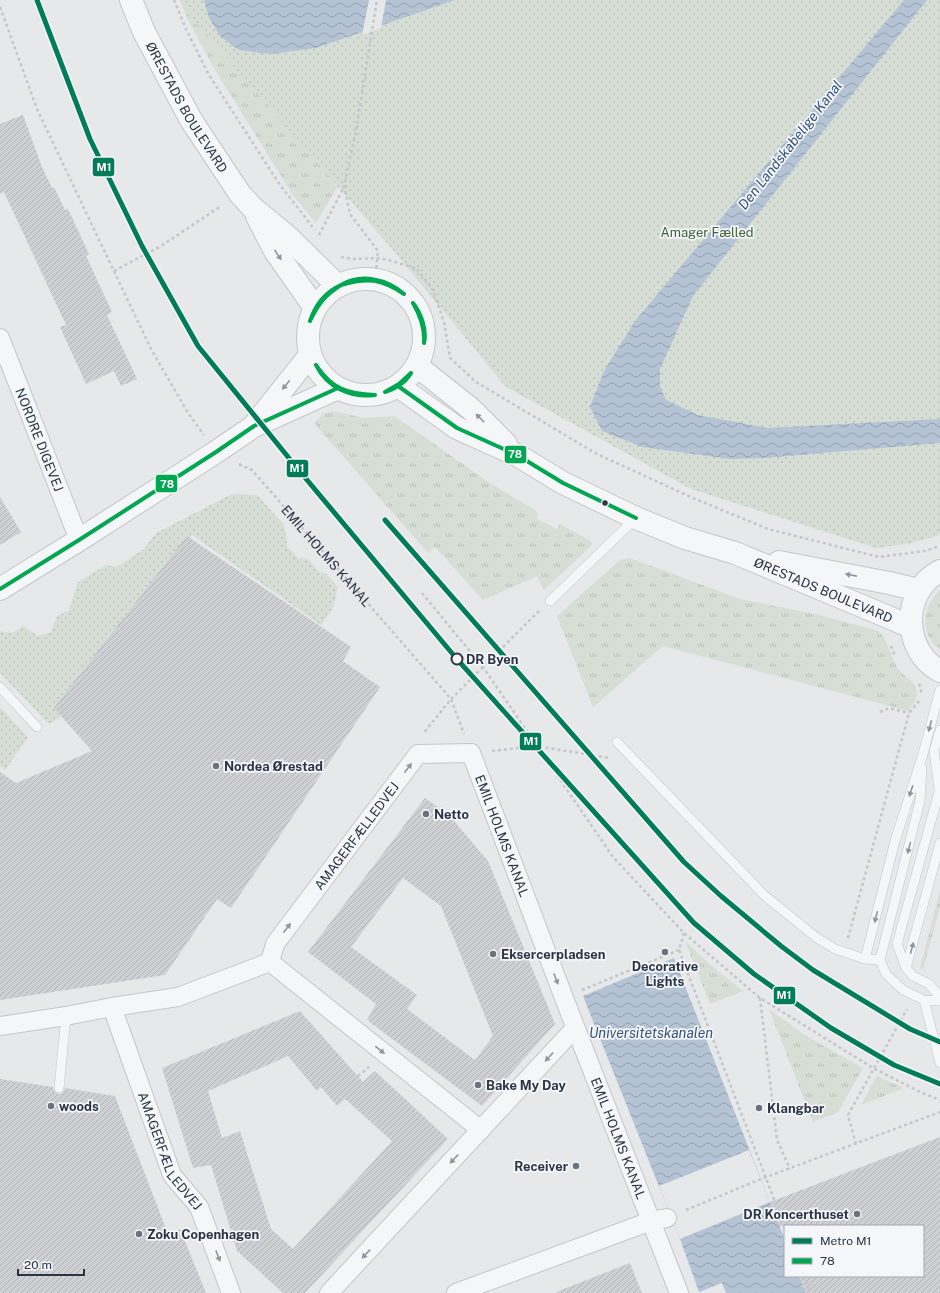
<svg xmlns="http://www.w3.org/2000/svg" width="940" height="1293" font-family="'Public Sans',sans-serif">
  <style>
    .grass { fill: url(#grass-tufts) }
    .park { fill: url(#park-dots) }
    .water { fill: url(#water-waves) }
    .pier { fill: #e6e8ea }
    .building { fill: url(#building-hatch); fill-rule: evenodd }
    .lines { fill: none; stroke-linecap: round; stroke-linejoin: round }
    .service-casing { stroke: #c4c6c8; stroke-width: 10 }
    .minor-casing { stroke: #c4c6c8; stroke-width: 20 }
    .tertiary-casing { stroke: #c4c6c8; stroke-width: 24 }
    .path { stroke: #c5c6ca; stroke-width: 2.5; stroke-dasharray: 3 3; stroke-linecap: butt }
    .service { stroke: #f5f6f7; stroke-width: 9 }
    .minor { stroke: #f5f6f7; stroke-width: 18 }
    .tertiary { stroke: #f5f6f7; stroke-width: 22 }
    .bus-1-casing { stroke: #f4f6f9; stroke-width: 7 }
    .bus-1 { stroke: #00a651; stroke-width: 4 }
    .metro-1-casing { stroke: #f4f6f9; stroke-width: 8 }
    .metro-1 { stroke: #007d58; stroke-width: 5 }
    .oneway { fill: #90959e }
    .bus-dot { fill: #2b3445; stroke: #f4f6f9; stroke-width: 1.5 }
    .stop-dot { fill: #f4f6f9; stroke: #2b3445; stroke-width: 2 }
    .poi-dot { fill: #6c737f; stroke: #f4f6f9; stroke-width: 1.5 }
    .labels { text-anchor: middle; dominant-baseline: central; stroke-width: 3.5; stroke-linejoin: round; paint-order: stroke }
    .street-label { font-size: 13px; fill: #2b3445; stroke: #f4f6f9 }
    .park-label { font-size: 13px; fill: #3f6138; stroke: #f4f6f9 }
    .stop-label { font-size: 13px; font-weight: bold; fill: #2b3445; stroke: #f4f6f9; text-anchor: start }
    .poi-label { font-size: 13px; font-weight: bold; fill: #2b3445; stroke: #f4f6f9; text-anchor: start }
    .water-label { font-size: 14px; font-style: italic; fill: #34527a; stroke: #f4f6f9 }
    .line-badge { stroke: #f4f6f9; stroke-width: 1.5 }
    .badge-label { font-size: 11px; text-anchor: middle; font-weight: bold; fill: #fff }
  </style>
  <defs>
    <pattern id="grass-tufts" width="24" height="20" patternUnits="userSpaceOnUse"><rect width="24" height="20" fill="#d6ded6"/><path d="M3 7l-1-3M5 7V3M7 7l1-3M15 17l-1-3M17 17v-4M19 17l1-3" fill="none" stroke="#b8bfb9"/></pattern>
    <pattern id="park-dots" width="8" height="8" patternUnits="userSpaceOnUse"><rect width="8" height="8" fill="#d6ded6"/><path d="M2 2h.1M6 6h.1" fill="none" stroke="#b8bfb9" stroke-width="1.8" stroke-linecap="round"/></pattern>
    <pattern id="water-waves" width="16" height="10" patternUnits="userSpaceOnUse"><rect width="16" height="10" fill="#b4c4d5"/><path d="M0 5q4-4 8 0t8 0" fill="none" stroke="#93a0af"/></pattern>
    <pattern id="building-hatch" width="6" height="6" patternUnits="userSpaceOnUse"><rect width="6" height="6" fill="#ced0d3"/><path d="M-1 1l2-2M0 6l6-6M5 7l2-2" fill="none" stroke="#b1b3b6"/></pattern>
  </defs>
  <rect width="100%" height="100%" fill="#e6e8ea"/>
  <!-- grass -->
  <path class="grass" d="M 180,0 L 204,0 L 362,172 L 336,189 L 316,223 L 293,195 L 215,70 L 188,20 Z
    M 332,411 L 364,418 L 394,416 L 493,485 L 536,511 L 538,515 L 537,519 L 557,529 L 560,524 L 591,541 L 592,544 L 590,547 L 544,590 L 537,576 L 483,600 L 435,547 L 428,553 L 314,423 L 323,414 Z
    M 630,558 L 740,599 L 815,614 L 876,630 C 888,636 890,658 899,670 C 904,676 915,682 917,691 C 918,698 912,705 909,711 L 663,646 L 593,707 L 557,616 L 620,560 Z
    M 940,590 L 940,650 C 919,633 922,608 940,590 Z
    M 940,891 L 940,907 L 923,969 L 920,968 Z
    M 685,941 L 713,967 L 743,991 L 710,1004 Z
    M 769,1009 L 803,1034 L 863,1068 L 838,1112 L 813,1122 Z
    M 877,1076 L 904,1088 L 861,1105 Z"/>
  <!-- park -->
  <path class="park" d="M 185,0 L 940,0 L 940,535 L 908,544 L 876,548 L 691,489 L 506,387 L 393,250 L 192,18 Z
    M 232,494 L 257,495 L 285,526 L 287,546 L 298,558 L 308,559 L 318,571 L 326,574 L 338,587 L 333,608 L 321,625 L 192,535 L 55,710 L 61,717 L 49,724 L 0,673 L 0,631 L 12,633 L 23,626 L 38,636 L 51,632 L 57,616 L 69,610 L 78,582 L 106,565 L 117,567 L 144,549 L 156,533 Z
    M 0,707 L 28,737 L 5,770 L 0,766 Z"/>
  <!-- water -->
  <path class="water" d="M 204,0 L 455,0 L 316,48 L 271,54 L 239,50 L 220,36 L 209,18 Z
    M 904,0 L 927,0 L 693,296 L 660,369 L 660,386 L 666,400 L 698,415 L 768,428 L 940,419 L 940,443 L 764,458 L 731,459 L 642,447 L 602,431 L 590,407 L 604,371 L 635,321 Z
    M 674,958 L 785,1240 L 785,1276 L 799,1276 L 806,1293 L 726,1293 L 722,1283 L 699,1292 L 680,1239 L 583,996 Z"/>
  <!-- pier -->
  <path class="pier" d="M 369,0 L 386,0 L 381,28 L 362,35 Z
    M 749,1150 L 770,1202 L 680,1239 L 659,1186 Z"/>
  <!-- building -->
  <path class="building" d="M 23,115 L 42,167 L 52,188 L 54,187 L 65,210 L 68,209 L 89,254 L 86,256 L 112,312 L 107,315 L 137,379 L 121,386 L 114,371 L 86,384 L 60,327 L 66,325 L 4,192 L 0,194 L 0,124 Z
    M 0,497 L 21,532 L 0,545 Z
    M 187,536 L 351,647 L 343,661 L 380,687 L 231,908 L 217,899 L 165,975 L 0,1000 L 0,772 L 16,783 L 92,751 L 54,708 Z
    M 425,798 L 449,815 L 488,861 L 555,1024 L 482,1106 L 367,1020 L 376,1004 L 308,952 ZM 403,878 L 441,906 L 493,1036 L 475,1060 L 407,1009 L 417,995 L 351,947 Z
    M 300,1011 L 363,1082 L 375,1071 L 448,1139 L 305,1293 L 283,1293 L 237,1251 L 211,1165 L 193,1168 L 162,1068 ZM 288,1056 L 317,1091 L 321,1087 L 337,1106 L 345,1099 L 392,1141 L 293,1249 L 271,1229 L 240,1131 L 222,1138 L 208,1091 Z
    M 0,1079 L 53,1087 L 54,1091 L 58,1094 L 62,1093 L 65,1088 L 115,1096 L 168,1234 L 180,1229 L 206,1293 L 0,1293 Z
    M 940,1137 L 940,1293 L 806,1293 L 799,1276 L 923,1276 L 923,1226 L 780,1226 L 770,1202 Z
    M 630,1263 L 642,1293 L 556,1293 L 556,1292 Z"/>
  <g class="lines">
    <!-- service casing -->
    <g class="service-casing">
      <path id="service" d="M 550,601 L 636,518
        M 0,687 L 37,727
        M 940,730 L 934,751 L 940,797
        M 617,742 L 765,896 L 817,938 L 835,949 L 865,959 L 880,960 L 886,974 L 903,990 L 924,1000 L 940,1001
        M 940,843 L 906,968 L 913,976 L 929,984 L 940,997
        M 865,959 L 895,841 L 923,754 L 940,690
        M 880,960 L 920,801 L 922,768
        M 906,968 L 897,944 L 939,792
        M 924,1000 L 940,1063
        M 59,1088 L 66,1016"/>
    </g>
    <!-- minor casing -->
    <g class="minor-casing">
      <g id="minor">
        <path id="s2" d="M 0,338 L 79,540"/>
        <path id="s3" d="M 270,962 L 275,944 L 418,754 L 471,753 L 564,998 L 679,1293"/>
        <path d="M 270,962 L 481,1130"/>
        <path id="s4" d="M 112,1007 L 172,1175 L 199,1207 L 231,1293"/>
        <path d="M 0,1026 L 66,1016 L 112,1007 L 178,997 L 270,962"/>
        <path d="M 329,1293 L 575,1028"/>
        <path d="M 456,1293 L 651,1221 L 667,1218"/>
      </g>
    </g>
    <!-- tertiary casing -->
    <g class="tertiary-casing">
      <g id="tertiary">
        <path id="s5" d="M 131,0 L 144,32 L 191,120 L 240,194 L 253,208 L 287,236 L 338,286"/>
        <path d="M 257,216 L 275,251 L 315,308"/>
        <circle cx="366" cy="337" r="58"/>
        <path d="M 417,366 L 471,409 L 506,444"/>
        <path id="s6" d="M 398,386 L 457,428 L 517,455 L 563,483 L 636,518 L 685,538 L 735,553 L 881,614 L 911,627"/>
        <path d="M 256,423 L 310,355"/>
        <path d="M 779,562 L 889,583 L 919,590"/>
        <path d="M 940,571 C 901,591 902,651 940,671"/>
        <path d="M 0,589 L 79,540 L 216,452 L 254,426 L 338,388"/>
      </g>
    </g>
    <!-- path -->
    <g class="path">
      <path d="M 174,0 L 186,29 L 209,75 L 280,185 L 315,230"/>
      <path d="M 0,7 L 37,109 L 92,225 L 151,349 L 188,413 L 204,435"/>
      <path d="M 319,235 L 344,187"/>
      <path d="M 341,257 L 353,259 L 378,258 L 392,261 L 417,269 L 432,288 L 444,322 L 450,358 L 476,382 L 597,454 L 693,498 L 768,529 L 879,557 L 925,551 L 940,546"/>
      <path d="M 114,271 L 161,246 L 221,206"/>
      <path d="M 375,280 L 378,251 L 350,214 L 344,186 L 356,131 L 377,0"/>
      <path id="s1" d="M 239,464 L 252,470 L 451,699 L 464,734"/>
      <path d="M 422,593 L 483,667 L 451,699 L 423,734"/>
      <path d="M 539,611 L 483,667 L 613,857 L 684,933 L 760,998 L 873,1068 L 920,1092 L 940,1100"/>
      <path d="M 891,646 L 895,656"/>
      <path d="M 919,684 L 921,688 L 921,694"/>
      <path d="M 880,712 L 889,708 L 909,713"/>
      <path d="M 492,751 L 536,746 L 610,758"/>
      <path d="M 684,933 L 679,950 L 785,1228"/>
      <path d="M 848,938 L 909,713 L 919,701"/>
      <path d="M 582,990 L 679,950"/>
      <path d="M 760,998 L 777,1140 L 790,1169"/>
      <path d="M 358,1076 L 369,1067"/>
      <path d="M 856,1144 L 848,1115 L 907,1009"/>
      <path d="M 686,1210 L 761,1179 L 940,1112"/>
      <path d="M 804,1276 L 811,1293"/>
    </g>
    <!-- service -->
    <use href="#service" class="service"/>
    <!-- minor -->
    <use href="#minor" class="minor"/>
    <!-- tertiary -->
    <use href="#tertiary" class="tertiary"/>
    <!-- bus-1 casing -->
    <g class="bus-1-casing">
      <path id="bus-1" d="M 341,285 C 361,273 387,279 404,294
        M 341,285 C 368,277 381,279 404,294
        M 413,303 C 421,313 427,330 424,343
        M 413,303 C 420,315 425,328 424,343
        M 310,321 C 315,306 325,292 341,285
        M 310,321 C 318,304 325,295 341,285
        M 316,365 C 332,389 347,394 375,395
        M 316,365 C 327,387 350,398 375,395
        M 398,386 L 457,428 L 517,455 L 563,483 L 636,518
        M 385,392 L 399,384 L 411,373
        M 385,392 C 395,389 406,382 411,373
        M 0,589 L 79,540 L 216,452 L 254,426 L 338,388"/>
    </g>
    <!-- bus-1 -->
    <use href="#bus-1" class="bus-1"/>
    <!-- metro-1 casing -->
    <g class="metro-1-casing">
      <path id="metro-1" d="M 37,0 L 90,139 L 142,246 L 198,346 L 297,468 L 456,658 L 694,923 L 754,974 L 831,1028 L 894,1065 L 940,1084
        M 385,520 L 684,862 L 721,896 L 781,946 L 813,970 L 910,1029 L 940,1042"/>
    </g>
    <!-- metro-1 -->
    <use href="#metro-1" class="metro-1"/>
  </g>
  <!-- one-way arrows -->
  <defs><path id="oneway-solid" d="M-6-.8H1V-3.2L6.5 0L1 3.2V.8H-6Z"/></defs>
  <g class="oneway">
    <use href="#oneway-solid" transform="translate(278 255) rotate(56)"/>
    <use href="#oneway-solid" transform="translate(286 385) rotate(129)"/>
    <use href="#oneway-solid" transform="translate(480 418) rotate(-135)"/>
    <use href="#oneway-solid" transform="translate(851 575) rotate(-169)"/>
    <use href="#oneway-solid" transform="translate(930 726) rotate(105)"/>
    <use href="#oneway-solid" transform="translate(408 768) rotate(-53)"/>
    <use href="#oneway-solid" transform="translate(911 791) rotate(108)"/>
    <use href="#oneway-solid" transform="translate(909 848) rotate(104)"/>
    <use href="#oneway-solid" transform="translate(876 917) rotate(104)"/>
    <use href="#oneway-solid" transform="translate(287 928) rotate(-53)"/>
    <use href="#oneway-solid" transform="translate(912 948) rotate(-75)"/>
    <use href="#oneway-solid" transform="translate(556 979) rotate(69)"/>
    <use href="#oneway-solid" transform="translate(380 1050) rotate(39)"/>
    <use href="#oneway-solid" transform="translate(549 1057) rotate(133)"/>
    <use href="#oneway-solid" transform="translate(454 1159) rotate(133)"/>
    <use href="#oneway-solid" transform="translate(366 1254) rotate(133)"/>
    <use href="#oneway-solid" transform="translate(218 1256) rotate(69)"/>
  </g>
  <!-- markers -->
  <circle class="bus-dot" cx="605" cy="503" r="3.5"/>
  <circle class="stop-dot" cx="457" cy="659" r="5.5"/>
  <g class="poi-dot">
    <circle cx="216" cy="766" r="4"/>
    <circle cx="426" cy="814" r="4"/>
    <circle cx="665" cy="952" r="4"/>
    <circle cx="493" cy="954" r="4"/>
    <circle cx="478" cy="1085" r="4"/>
    <circle cx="51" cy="1106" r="4"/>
    <circle cx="759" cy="1108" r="4"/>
    <circle cx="576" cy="1166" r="4"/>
    <circle cx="857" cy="1214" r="4"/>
    <circle cx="139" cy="1234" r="4"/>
  </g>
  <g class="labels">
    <!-- street labels -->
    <g class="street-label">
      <text stroke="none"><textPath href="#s5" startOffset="121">ØRESTADS BOULEVARD</textPath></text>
      <text stroke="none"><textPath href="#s2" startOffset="109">NORDRE DIGEVEJ</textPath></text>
      <text stroke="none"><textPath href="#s1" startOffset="128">EMIL HOLMS KANAL</textPath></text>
      <text stroke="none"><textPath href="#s6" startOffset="474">ØRESTADS BOULEVARD</textPath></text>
      <text stroke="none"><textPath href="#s3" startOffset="154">AMAGERFÆLLEDVEJ</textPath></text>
      <text stroke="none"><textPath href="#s3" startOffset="398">EMIL HOLMS KANAL</textPath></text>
      <text stroke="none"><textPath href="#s3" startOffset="722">EMIL HOLMS KANAL</textPath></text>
      <text stroke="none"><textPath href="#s4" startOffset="156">AMAGERFÆLLEDVEJ</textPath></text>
    </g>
    <!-- park labels -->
    <g class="park-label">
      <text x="707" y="232">Amager Fælled</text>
    </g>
    <!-- stop labels -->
    <g class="stop-label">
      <text x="466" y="659">DR Byen</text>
    </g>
    <!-- poi labels -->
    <g class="poi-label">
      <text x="224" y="766">Nordea Ørestad</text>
      <text x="434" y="814">Netto</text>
      <text x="501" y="954">Eksercerpladsen</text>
      <text x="665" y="966" text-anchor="middle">Decorative<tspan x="665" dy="15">Lights</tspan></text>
      <text x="486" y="1085">Bake My Day</text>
      <text x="59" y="1106">woods</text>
      <text x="767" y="1108">Klangbar</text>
      <text x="568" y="1166" text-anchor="end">Receiver</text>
      <text x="849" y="1214" text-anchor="end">DR Koncerthuset</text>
      <text x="147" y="1234">Zoku Copenhagen</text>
    </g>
    <!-- water labels -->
    <g class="water-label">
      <text transform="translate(790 145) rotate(-52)">Den Landskabelige Kanal</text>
      <text x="651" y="1033">Universitetskanalen</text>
    </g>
  </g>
  <g class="line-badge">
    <rect x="92" y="157" width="23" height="20" rx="4" fill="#007d58"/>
    <rect x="504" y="445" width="23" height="19" rx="4" fill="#00a651"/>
    <rect x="286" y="459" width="23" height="19" rx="4" fill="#007d58"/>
    <rect x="155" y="474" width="23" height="19" rx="4" fill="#00a651"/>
    <rect x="519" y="732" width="23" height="19" rx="4" fill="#007d58"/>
    <rect x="773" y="986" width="23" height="19" rx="4" fill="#007d58"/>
  </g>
  <g class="badge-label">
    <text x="104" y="171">M1</text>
    <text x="515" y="458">78</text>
    <text x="297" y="472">M1</text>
    <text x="167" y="488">78</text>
    <text x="531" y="745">M1</text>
    <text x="784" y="999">M1</text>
  </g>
  <!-- legend -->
  <rect x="784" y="1225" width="140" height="52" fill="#f4f6f9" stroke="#a4a8b1"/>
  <rect x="792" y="1238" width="20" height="6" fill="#007d58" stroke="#a4a8b1"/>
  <text x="820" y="1245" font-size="12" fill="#2b3445">Metro M1</text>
  <rect x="792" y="1258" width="20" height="6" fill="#00a651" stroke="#a4a8b1"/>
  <text x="820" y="1265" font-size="12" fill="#2b3445">78</text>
  <!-- scale -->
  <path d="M18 1269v6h66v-6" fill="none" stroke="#2b3445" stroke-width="2"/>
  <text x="24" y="1269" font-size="12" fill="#2b3445" stroke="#f4f6f9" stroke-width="3" paint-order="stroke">20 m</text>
</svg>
